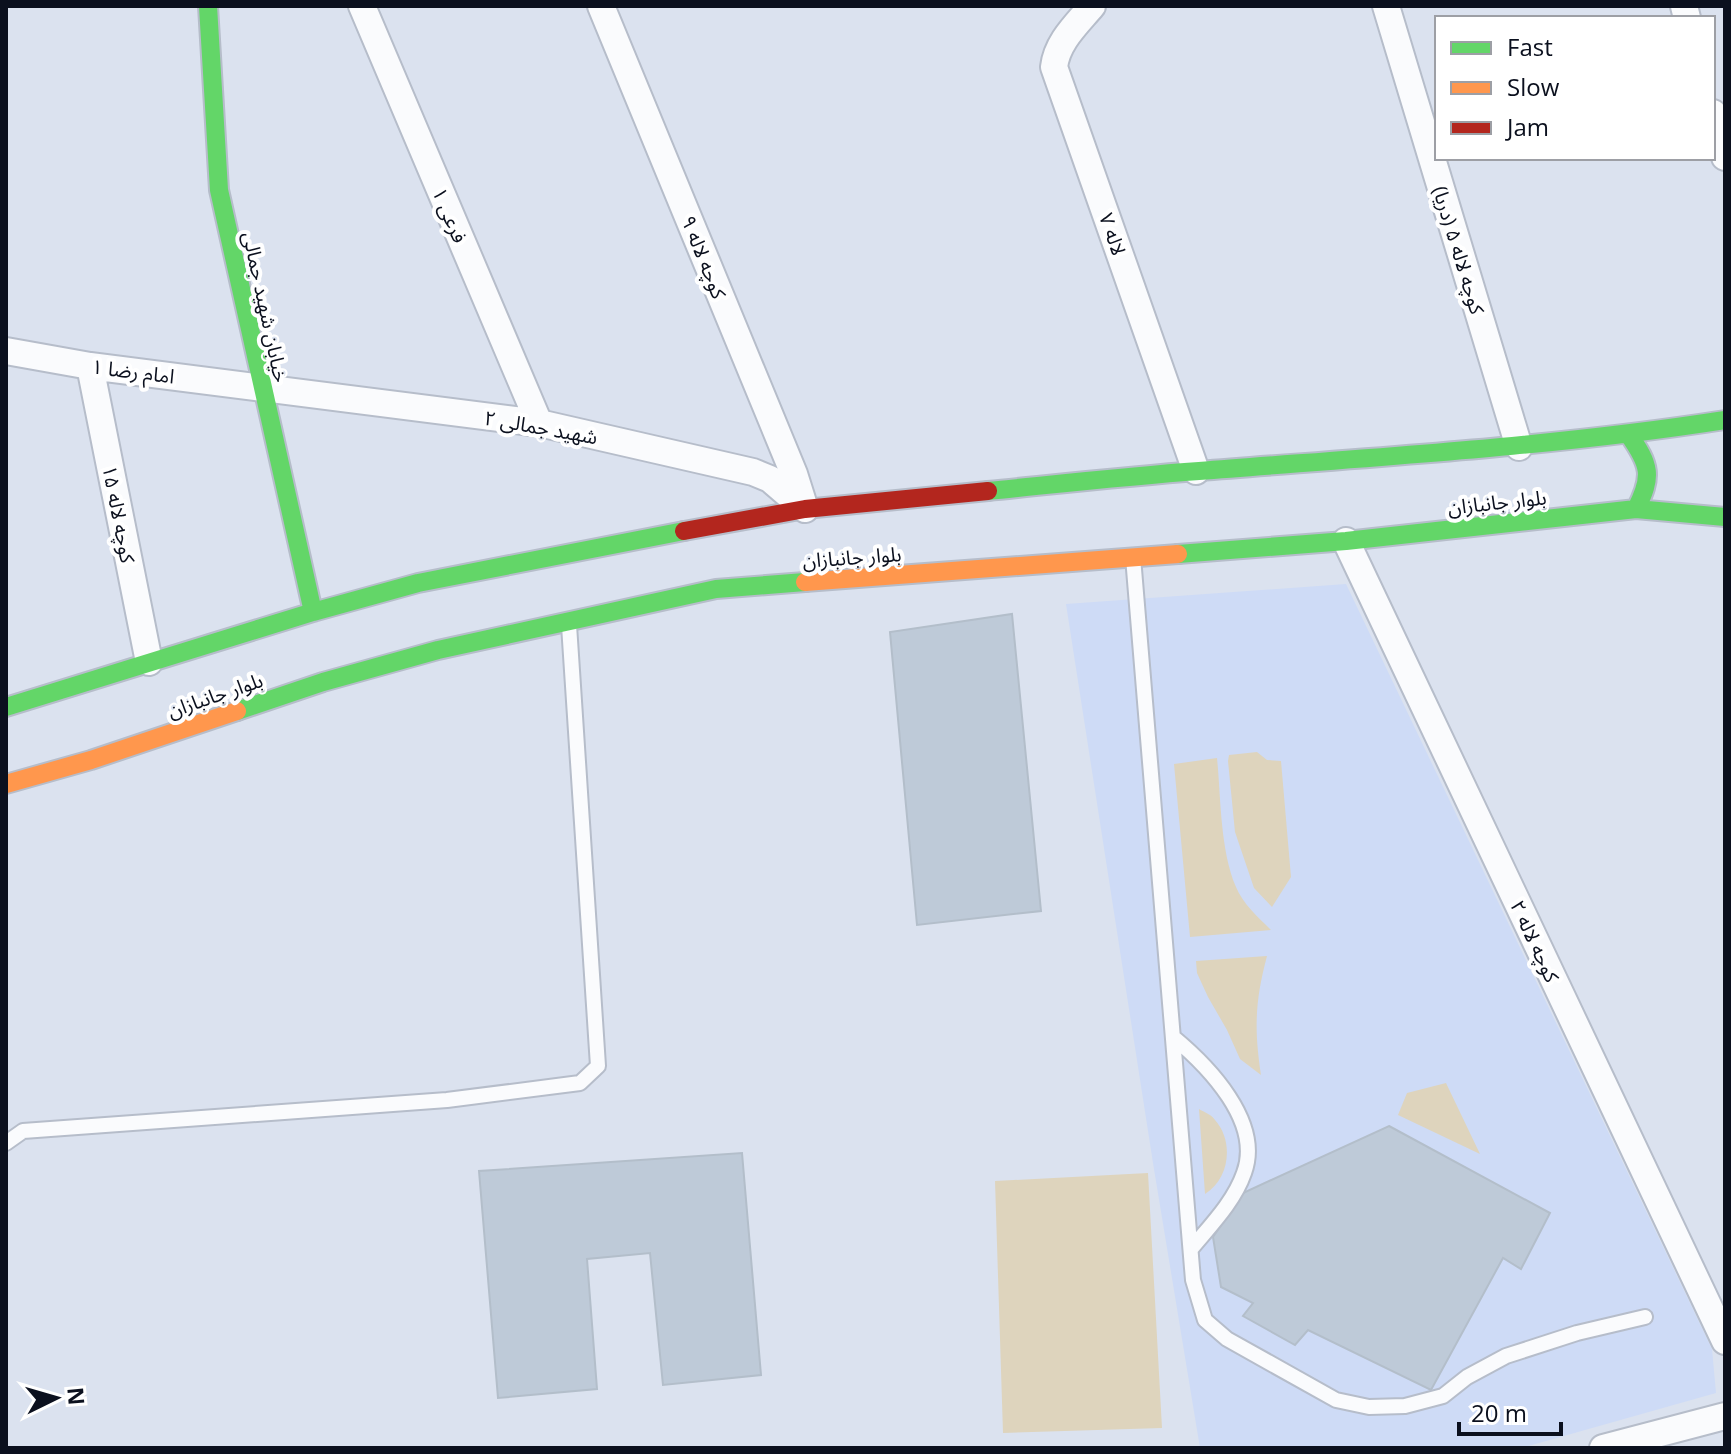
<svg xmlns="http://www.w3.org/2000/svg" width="1731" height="1454" font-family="'Open Sans','Noto Sans Arabic',sans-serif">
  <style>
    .built { fill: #cedbf6 }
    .green { fill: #ded4bd }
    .building { fill: #becad8; stroke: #b3beca; stroke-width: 2 }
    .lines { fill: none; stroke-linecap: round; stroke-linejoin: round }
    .lane-casing { stroke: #b6bdca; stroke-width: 18 }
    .street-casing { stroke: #b6bdca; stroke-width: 30 }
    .fast-casing { stroke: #b6bdca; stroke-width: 22 }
    .slow-casing { stroke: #b6bdca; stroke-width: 22 }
    .jam-casing { stroke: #b6bdca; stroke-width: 22 }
    .lane { stroke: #fafbfd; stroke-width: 14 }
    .street { stroke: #fafbfd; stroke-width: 26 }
    .fast { stroke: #63d668; stroke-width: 18 }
    .slow { stroke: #ff974d; stroke-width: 18 }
    .jam { stroke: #b3261e; stroke-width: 18 }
    .labels { text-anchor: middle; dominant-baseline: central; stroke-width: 8; stroke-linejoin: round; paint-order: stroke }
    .street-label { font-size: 20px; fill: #0b101e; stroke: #fff }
  </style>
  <rect width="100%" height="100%" fill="#dbe2ef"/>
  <!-- built -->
  <path class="built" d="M 1346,584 L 1712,1349 L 1716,1393 L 1521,1448 L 1200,1448 L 1153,1163 L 1066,604 Z"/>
  <!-- green -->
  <path class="green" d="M 1257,752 L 1267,760 L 1281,761 L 1291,877 L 1272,907 L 1254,888 L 1235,832 L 1228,761 L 1229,755 Z
    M 1217,758 C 1221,798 1220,850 1236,887 C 1243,904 1258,917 1271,930 L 1190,937 L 1174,764 Z
    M 1267,956 C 1255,1001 1254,1029 1261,1075 L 1240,1059 L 1227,1030 L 1208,997 L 1197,973 L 1196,961 Z
    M 1446,1083 L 1480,1154 L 1398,1115 L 1407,1093 Z
    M 1199,1109 C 1204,1112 1212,1115 1215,1120 C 1234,1141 1230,1179 1205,1194 Z
    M 1148,1173 L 1162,1428 L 1003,1433 L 995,1181 Z"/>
  <!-- building -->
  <path class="building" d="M 1012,614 L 1041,911 L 917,925 L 890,632 Z
    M 1389,1126 L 1550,1213 L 1521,1269 L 1503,1258 L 1431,1390 L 1308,1330 L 1295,1345 L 1243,1316 L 1253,1303 L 1221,1287 L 1213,1237 L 1243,1193 Z
    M 742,1153 L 761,1375 L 663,1385 L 650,1253 L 587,1259 L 597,1389 L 498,1398 L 479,1171 Z"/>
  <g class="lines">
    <!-- lane casing -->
    <g class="lane-casing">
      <path id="lane" d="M 1133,557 L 1193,1280 L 1205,1320 L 1227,1339 L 1336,1400 L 1369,1407 L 1405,1406 L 1443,1396 L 1467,1377 L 1506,1356 L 1577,1333 L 1645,1317
        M 1173,1037 C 1208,1066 1263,1122 1244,1173 C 1234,1202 1210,1226 1191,1249
        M 6,1143 L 23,1131 L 447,1100 L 580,1083 L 598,1066 L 569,625"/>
    </g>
    <!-- street casing -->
    <g class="street-casing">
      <path id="street" d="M 362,6 L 539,423
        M 601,6 L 794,474 L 805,509
        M 1092,6 C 1076,25 1057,42 1054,67 L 1196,471
        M 1386,6 L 1519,447
        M 1684,6 L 1687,18
        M 1713,113 L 1725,157
        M 6,351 L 90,366 L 539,423 L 753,472 L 770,479 L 805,509
        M 90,366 L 149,662
        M 1346,541 L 1725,1341
        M 1603,1448 L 1725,1416"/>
    </g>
    <!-- fast casing -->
    <g class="fast-casing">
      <path id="fast" d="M 208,6 L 219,190 L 313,612
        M 1629,435 C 1650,465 1653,476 1636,509
        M 988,491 C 1058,484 1129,476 1199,471 C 1375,457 1551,447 1725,420
        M 1178,554 L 1346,541 L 1636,509 L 1725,517
        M 6,707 L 313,612 L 418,583 L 684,531
        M 237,711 L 323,682 L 438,650 L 716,589 L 805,582"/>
    </g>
    <!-- slow casing -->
    <g class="slow-casing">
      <path id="slow" d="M 805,582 L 1178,554
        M 6,784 L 91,760 L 237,711"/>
    </g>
    <!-- jam casing -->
    <g class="jam-casing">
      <path id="jam" d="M 684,531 L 805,509 L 988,491"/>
    </g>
    <!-- lane -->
    <use href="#lane" class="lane"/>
    <!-- street -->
    <use href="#street" class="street"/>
    <!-- fast -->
    <use href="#fast" class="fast"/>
    <!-- slow -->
    <use href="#slow" class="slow"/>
    <!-- jam -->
    <use href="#jam" class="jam"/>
  </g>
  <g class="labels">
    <!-- street labels -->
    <g class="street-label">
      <text transform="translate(450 215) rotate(67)">فرعی ۱</text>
      <text transform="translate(1113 234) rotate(71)">لاله ۷</text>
      <text transform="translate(1459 250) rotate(73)">کوچه لاله ۵ (دریا)</text>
      <text transform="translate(704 257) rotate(68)">کوچه لاله ۹</text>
      <text transform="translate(266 307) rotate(78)">خیابان شهید جمالی</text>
      <text transform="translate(133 371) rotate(7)">امام رضا ۱</text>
      <text transform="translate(541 427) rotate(10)">شهید جمالی ۲</text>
      <text transform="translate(1497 502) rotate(-6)">بلوار جانبازان</text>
      <text transform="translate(119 514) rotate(79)">کوچه لاله ۱۵</text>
      <text transform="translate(852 557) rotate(-4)">بلوار جانبازان</text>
      <text transform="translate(215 695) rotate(-19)">بلوار جانبازان</text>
      <text transform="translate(1535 941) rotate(65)">کوچه لاله ۲</text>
    </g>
  </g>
  <!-- border -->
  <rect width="1731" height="1454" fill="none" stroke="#0b101e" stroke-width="16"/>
  <!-- legend -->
  <rect x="1435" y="16" width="280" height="144" fill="#ffffff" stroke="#9d9fa5" stroke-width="2"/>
  <rect x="1451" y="42" width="40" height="12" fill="#63d668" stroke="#9d9fa5" stroke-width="2"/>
  <text x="1507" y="56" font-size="24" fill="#0b101e">Fast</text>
  <rect x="1451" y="82" width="40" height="12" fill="#ff974d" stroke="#9d9fa5" stroke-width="2"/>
  <text x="1507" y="96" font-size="24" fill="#0b101e">Slow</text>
  <rect x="1451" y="122" width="40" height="12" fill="#b3261e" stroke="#9d9fa5" stroke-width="2"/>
  <text x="1507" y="136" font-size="24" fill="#0b101e">Jam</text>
  <!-- north arrow -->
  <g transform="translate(56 1398) rotate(85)" stroke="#ffffff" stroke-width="6" paint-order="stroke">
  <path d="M0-6L14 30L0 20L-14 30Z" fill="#0b101e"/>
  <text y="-12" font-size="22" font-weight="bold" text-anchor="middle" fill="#0b101e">N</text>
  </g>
  <!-- scale -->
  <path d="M1459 1422v12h102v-12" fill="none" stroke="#0b101e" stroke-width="4"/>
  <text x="1471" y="1422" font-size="24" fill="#0b101e" stroke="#ffffff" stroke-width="6" paint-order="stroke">20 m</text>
</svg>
